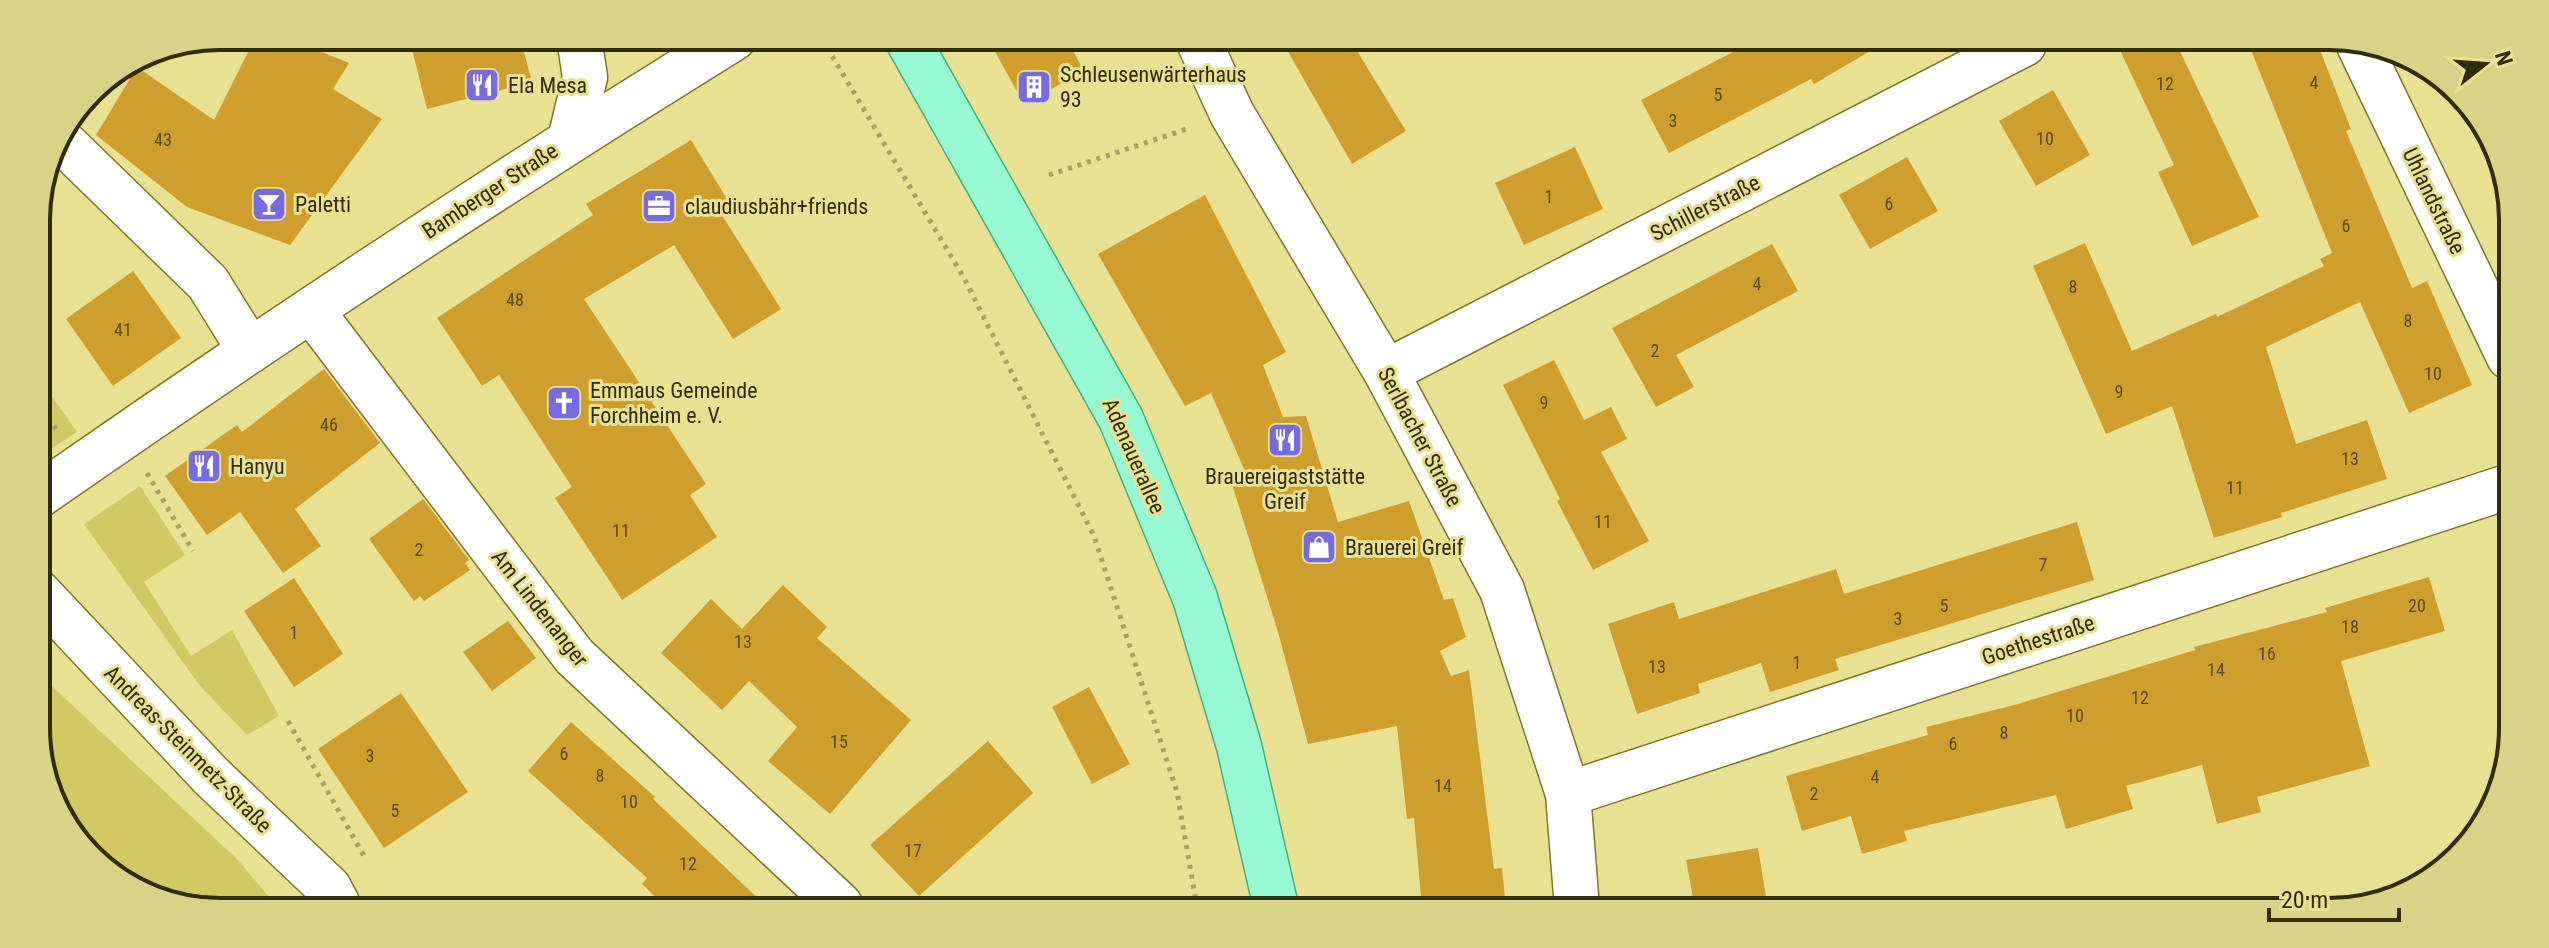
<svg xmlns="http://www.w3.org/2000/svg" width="2549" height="948" font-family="'Roboto Condensed',sans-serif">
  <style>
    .green { fill: #d2c964 }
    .building { fill: #cf9f2e }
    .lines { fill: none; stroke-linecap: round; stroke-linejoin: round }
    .minor-casing { stroke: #7e7728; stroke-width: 47 }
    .major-casing { stroke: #45af7c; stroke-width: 47 }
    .path { stroke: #a7a263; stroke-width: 5; stroke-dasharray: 4 6; stroke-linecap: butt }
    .minor { stroke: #fff; stroke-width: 44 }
    .major { stroke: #97f9d4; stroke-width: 44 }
    .labels { text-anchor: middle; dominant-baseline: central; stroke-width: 6; stroke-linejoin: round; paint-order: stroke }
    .number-label { font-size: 18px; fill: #584a14 }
    .poi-label { font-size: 22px; fill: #302d0c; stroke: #e8e192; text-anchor: start }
    .street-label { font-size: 22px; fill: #302d0c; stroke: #e8e192 }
    .rim { fill: none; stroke: #302d0c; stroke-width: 4 }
  </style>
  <rect width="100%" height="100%" fill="#e8e192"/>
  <!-- green -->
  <path class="green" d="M 37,375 L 77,432 L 38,457 Z
    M 140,486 L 185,555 L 144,582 L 191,656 L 232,630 L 279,716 L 247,735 L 200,686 L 84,524 Z
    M 39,674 L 238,860 L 274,903 L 161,902 L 82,850 L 39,764 Z"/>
  <!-- building -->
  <path class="building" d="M 256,36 L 283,36 L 349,63 L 333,89 L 382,119 L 290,245 L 187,207 L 96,135 L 137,67 L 214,120 Z
    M 409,37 L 520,37 L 532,82 L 427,109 Z
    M 988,39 L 1067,40 L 1084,71 L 1024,104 Z
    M 1282,41 L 1351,41 L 1406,131 L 1352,164 Z
    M 1750,43 L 1884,43 L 1814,84 L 1811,79 L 1669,153 L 1641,100 Z
    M 2117,44 L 2177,45 L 2259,217 L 2192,246 L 2158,172 L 2174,165 Z
    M 2249,45 L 2318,45 L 2351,129 L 2346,131 L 2412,288 L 2427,281 L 2472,385 L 2409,413 L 2360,302 L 2266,347 L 2296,444 L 2367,420 L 2387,479 L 2281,513 L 2282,517 L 2214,538 L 2172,406 L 2106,434 L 2033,266 L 2085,243 L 2132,351 L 2216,314 L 2217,317 L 2324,266 L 2320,259 L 2332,253 Z
    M 2053,90 L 2090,155 L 2036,186 L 1999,121 Z
    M 691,140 L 733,209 L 722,215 L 781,309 L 733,339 L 674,245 L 584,299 L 706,484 L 690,495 L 717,537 L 622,600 L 555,498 L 572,487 L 499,375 L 482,386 L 437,318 L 593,215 L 586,204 Z
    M 1575,147 L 1603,209 L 1524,245 L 1495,183 Z
    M 1907,157 L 1938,211 L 1870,249 L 1839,195 Z
    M 1205,195 L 1286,352 L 1263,365 L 1283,417 L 1306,416 L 1338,522 L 1409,501 L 1444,600 L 1453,598 L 1466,637 L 1440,651 L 1451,676 L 1469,670 L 1494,869 L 1502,868 L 1506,908 L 1422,908 L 1414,818 L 1407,819 L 1397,726 L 1308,744 L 1278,632 L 1230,478 L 1244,469 L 1211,393 L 1185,406 L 1098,254 Z
    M 1772,244 L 1798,291 L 1676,355 L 1694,387 L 1656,407 L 1612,328 Z
    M 133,271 L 181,338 L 113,386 L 66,319 Z
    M 1554,360 L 1584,420 L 1611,407 L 1627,439 L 1601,452 L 1649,541 L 1593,570 L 1557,501 L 1560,499 L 1503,385 Z
    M 324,369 L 380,443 L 295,509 L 321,546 L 283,573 L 240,512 L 207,535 L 165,476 L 237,425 L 242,432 Z
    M 423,499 L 469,560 L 465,563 L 470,570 L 424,601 L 420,596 L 414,601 L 369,539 Z
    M 2077,522 L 2094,580 L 1835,659 L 1839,670 L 1770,692 L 1761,663 L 1698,684 L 1700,693 L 1637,714 L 1608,624 L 1674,602 L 1679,619 L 1836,569 L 1844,594 Z
    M 2429,577 L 2445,631 L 2341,661 L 2370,766 L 2257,797 L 2261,812 L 2217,824 L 2202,765 L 2126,786 L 2133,809 L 2066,829 L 2056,795 L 1904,831 L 1907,841 L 1862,854 L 1851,816 L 1802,831 L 1786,776 L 1928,735 L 1926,727 L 2018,704 L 2195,650 L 2194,647 L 2327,612 L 2325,608 Z
    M 294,578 L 343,654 L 294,687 L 244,611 Z
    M 783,585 L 827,627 L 817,638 L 911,720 L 830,814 L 768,761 L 797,727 L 749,681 L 722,710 L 661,653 L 711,599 L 742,629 Z
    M 508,621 L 536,658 L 492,691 L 463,652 Z
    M 1089,687 L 1130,764 L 1092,784 L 1052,707 Z
    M 401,693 L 468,792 L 384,848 L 318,749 Z
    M 571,722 L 655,797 L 653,799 L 765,905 L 664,905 L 642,884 L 647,878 L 528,771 Z
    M 988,741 L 1033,793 L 919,896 L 870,845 Z
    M 1758,848 L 1768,909 L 1695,909 L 1686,860 Z"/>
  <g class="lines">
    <!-- minor casing -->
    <g class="minor-casing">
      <path id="minor" d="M 1198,40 L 1232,114 L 1386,372 L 1502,590 L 1568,794 L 1577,908
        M 2359,45 L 2509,357
        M 55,138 L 66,145 L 208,283 L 250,351
        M 570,140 L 585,77 L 579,38
        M 311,310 L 574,656 L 840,905
        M 1386,372 L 2024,44
        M 38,496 C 266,337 498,184 734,38
        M 39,593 L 211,776 L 329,888 L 337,903
        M 1568,794 L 2507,487"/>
    </g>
    <!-- major casing -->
    <g class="major-casing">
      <path id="major" d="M 907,39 L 1121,419 L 1195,598 L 1239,746 L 1276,907"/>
    </g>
    <!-- path -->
    <path class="path" d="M 822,39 L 964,278 L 1094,536 L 1177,792 L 1197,907
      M 1049,175 L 1190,128
      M 37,401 L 58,432
      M 38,415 L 50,421
      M 147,473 L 193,551
      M 288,721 L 364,856 L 362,857"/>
    <!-- minor -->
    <use href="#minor" class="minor"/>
    <!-- major -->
    <use href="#major" class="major"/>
  </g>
  <!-- icons -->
  <defs>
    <g id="restaurant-square" transform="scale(1.8)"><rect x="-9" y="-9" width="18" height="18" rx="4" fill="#776ae5" stroke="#e8e192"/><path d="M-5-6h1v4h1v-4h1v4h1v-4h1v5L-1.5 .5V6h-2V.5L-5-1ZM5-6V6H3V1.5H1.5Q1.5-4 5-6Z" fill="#fff"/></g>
    <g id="building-square" transform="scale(1.8)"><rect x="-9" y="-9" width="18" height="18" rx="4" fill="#776ae5" stroke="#e8e192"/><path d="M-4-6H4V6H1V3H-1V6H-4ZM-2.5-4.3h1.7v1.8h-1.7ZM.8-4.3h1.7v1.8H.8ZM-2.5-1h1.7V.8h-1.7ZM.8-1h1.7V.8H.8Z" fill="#fff"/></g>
    <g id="bar-square" transform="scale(1.8)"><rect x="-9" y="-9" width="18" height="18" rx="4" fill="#776ae5" stroke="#e8e192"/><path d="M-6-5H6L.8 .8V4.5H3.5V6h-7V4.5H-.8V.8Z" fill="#fff"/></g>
    <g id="office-square" transform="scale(1.8)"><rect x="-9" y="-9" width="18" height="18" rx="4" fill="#776ae5" stroke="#e8e192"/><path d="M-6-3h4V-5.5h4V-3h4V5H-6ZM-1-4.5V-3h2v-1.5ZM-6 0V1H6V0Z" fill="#fff"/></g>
    <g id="church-square" transform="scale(1.8)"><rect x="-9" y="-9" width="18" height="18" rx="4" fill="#776ae5" stroke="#e8e192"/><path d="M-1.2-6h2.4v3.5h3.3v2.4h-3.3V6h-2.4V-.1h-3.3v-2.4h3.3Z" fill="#fff"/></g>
    <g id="shop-square" transform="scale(1.8)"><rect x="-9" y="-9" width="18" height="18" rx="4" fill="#776ae5" stroke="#e8e192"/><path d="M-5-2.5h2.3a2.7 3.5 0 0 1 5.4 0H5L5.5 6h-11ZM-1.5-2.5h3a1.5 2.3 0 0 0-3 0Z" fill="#fff"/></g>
  </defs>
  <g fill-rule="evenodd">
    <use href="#restaurant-square" x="482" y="85"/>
    <use href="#building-square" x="1034" y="87"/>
    <use href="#bar-square" x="269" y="204"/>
    <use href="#office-square" x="659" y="206"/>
    <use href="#church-square" x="564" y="403"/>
    <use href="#restaurant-square" x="1285" y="440"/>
    <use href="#restaurant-square" x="204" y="466"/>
    <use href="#shop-square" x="1319" y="547"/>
  </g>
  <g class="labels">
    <!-- number labels -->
    <g class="number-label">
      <text x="2314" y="82">4</text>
      <text x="2165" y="83">12</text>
      <text x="1718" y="94">5</text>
      <text x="1673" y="120">3</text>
      <text x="2045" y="138">10</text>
      <text x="163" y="139">43</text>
      <text x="1549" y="196">1</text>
      <text x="1889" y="203">6</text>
      <text x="2346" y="225">6</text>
      <text x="1757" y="283">4</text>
      <text x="2073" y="286">8</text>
      <text x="515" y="299">48</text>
      <text x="2408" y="320">8</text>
      <text x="123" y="329">41</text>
      <text x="1655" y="350">2</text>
      <text x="2433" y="373">10</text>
      <text x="2119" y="391">9</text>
      <text x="1544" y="402">9</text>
      <text x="329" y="424">46</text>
      <text x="2350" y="458">13</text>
      <text x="2235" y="487">11</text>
      <text x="1603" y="521">11</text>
      <text x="621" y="530">11</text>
      <text x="419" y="549">2</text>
      <text x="2043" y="564">7</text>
      <text x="1944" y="605">5</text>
      <text x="2417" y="605">20</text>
      <text x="1898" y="618">3</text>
      <text x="2350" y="626">18</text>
      <text x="294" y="632">1</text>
      <text x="743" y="641">13</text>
      <text x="2267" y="653">16</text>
      <text x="1797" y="662">1</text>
      <text x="1657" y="666">13</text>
      <text x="2216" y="669">14</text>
      <text x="2140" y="697">12</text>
      <text x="2075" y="715">10</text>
      <text x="2004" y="732">8</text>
      <text x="839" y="741">15</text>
      <text x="1953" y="743">6</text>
      <text x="564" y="753">6</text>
      <text x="370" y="755">3</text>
      <text x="600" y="775">8</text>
      <text x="1875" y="776">4</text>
      <text x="1443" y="785">14</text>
      <text x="1814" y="793">2</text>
      <text x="629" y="801">10</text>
      <text x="395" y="810">5</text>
      <text x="913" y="850">17</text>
      <text x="688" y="863">12</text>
    </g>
    <!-- poi labels -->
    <g class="poi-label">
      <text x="1060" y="74">Schleusenwärterhaus<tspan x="1060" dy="25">93</tspan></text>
      <text x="508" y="85">Ela Mesa</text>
      <text x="295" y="204">Paletti</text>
      <text x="685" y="206">claudiusbähr+friends</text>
      <text x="590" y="390">Emmaus Gemeinde<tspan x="590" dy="25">Forchheim e. V.</tspan></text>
      <text x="230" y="466">Hanyu</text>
      <text x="1285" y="476" text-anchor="middle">Brauereigaststätte<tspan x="1285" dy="25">Greif</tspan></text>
      <text x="1345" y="547">Brauerei Greif</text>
    </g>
    <!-- street labels -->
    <g class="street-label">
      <text transform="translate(490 191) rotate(-33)">Bamberger Straße</text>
      <text transform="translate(2434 201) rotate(64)">Uhlandstraße</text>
      <text transform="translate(1705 208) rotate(-27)">Schillerstraße</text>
      <text transform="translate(1420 437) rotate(62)">Serlbacher Straße</text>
      <text transform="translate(1134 456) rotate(66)">Adenauerallee</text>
      <text transform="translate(540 608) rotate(52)">Am Lindenanger</text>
      <text transform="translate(2038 640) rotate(-18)">Goethestraße</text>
      <text transform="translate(188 749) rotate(45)">Andreas-Steinmetz-Straße</text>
    </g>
  </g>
  <!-- crop -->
  <path d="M0 0H2549V948H0ZM220 50H2329A170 170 0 0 1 2499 220V728A170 170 0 0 1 2329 898H220A170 170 0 0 1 50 728V220A170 170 0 0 1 220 50Z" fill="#d9d387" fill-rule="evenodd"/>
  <path class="rim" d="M220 50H2329A170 170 0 0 1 2499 220V728A170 170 0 0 1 2329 898H220A170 170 0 0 1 50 728V220A170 170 0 0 1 220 50Z"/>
  <!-- north arrow -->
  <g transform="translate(2485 64) rotate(73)" stroke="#e8e192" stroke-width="6" paint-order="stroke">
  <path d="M0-6L14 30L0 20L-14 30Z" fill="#302d0c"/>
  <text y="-12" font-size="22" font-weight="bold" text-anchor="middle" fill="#302d0c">N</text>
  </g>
  <!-- scale -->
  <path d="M2269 908v12h130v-12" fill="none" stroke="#302d0c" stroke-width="4"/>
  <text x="2281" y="908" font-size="24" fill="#302d0c" stroke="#e8e192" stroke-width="6" paint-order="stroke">20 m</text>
</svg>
